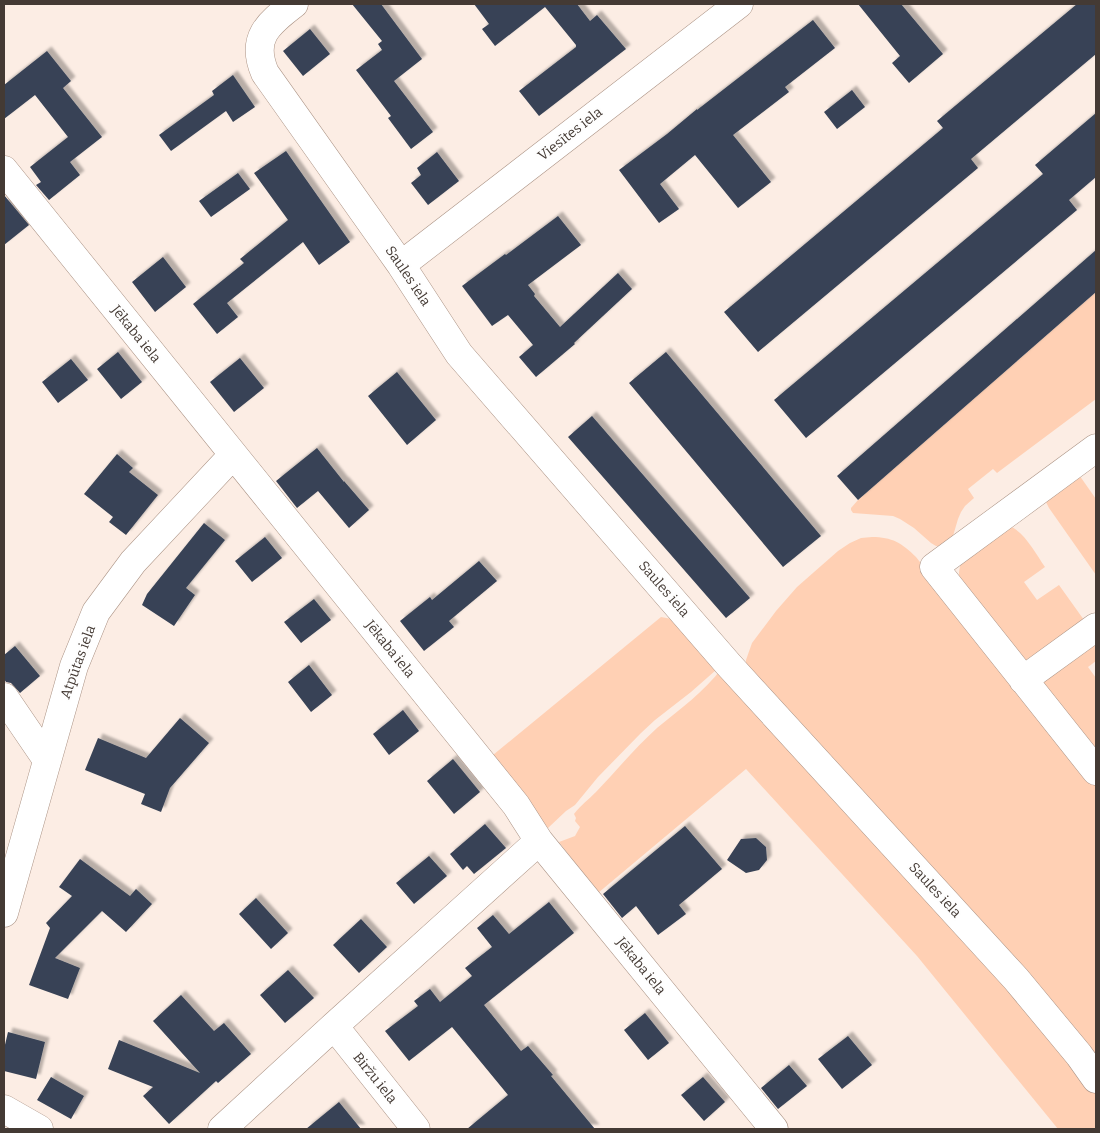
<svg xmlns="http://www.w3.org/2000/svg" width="1100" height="1133" font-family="Bitter,serif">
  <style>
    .green { fill: #ffd0b4 }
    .building { fill: #384356; filter: url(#shadow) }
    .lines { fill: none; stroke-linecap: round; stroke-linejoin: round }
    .minor-casing { stroke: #ac9486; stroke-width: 29 }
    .minor { stroke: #fff; stroke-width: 28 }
    .labels { text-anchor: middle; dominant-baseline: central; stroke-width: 5; stroke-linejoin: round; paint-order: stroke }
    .street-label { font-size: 14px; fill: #443a34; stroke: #fefefe }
  </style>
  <defs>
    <filter id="shadow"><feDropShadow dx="4.5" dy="-4.5" stdDeviation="1" flood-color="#0004"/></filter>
  </defs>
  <rect width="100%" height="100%" fill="#fcede4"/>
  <!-- green -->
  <path class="green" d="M 1096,292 L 1096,399 L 997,473 L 993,469 L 968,489 L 974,498 L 965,506 L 961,512 L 958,519 L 953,536 L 940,546 L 936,546 L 931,543 L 914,528 L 900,519 L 893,516 L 853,513 L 851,510 L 851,508 L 858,500 Z
    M 1077,472 L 1096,499 L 1096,575 L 1049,508 L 1046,502 L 1047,498 Z
    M 1009,526 C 1024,531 1036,554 1045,567 L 1024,582 L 1037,600 L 1059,585 L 1084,620 L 1029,663 L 1017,657 L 959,576 L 959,572 L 961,561 Z
    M 872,537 C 892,537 902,543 916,557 L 1096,787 L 1096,1065 L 746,668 L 746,660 L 752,643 L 776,611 L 797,587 L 838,551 L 850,543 L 861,538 Z
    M 661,617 L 677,620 L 716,670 L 691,692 L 655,720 L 641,733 L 598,777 L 575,805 L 566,811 L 548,828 L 493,755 Z
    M 1096,638 L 1096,661 L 1088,667 L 1096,678 L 1096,753 L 1043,684 L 1043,680 Z
    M 722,668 L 780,732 L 1096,1091 L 1096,1129 L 1058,1129 L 917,956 L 746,769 L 598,893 L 559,842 L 575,836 L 580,827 L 575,821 L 576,818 L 574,814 C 581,805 589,799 596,792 C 616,771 635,748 657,728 C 680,709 704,692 722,668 Z"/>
  <!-- building -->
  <path class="building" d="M 352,4 L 381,4 L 422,59 L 394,81 L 433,132 L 411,149 L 388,118 L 391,116 L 356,70 L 382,50 L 378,44 L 382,41 Z
    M 474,4 L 577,4 L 590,21 L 597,15 L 626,49 L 539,116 L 519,91 L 576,47 L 576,45 L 545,7 L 495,46 L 482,29 L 489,24 Z
    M 858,4 L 901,4 L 943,54 L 909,83 L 892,63 L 900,56 Z
    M 1077,4 L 1096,4 L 1096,54 L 971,159 L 978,168 L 758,352 L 724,312 L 943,128 L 937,121 Z
    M 813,20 L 835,48 L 785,87 L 789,92 L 733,135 L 771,182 L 738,208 L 695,155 L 660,184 L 679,209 L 659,223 L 619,170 L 667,134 L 697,109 L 697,110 Z
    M 310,29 L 330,54 L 303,76 L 283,51 Z
    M 47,51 L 71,81 L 63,88 L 102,137 L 70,162 L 80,175 L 49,200 L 36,185 L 41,182 L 30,167 L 68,137 L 35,95 L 4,119 L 4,85 Z
    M 233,75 L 255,107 L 233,122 L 226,111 L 171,151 L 159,135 L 214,95 L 212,91 Z
    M 852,90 L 865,107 L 837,129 L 824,112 Z
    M 1096,113 L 1096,177 L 1069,200 L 1077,210 L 806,438 L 774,400 L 1043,174 L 1035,165 Z
    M 286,151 L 350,242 L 319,265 L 303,242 L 227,303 L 238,317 L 217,334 L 193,304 L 244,263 L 240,259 L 288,220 L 254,173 Z
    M 437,152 L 459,181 L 428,205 L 411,183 L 421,175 L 417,168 Z
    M 238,173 L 250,189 L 211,217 L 199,201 Z
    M 4,195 L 29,225 L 4,245 Z
    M 558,216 L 581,245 L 528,285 L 535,294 L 534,296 L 560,327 L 618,273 L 632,289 L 574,343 L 575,344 L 536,377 L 519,357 L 533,345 L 508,315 L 492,326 L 462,286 L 505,254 L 506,255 Z
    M 1096,250 L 1096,292 L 858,500 L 837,476 Z
    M 163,257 L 186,287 L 155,312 L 132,282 Z
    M 118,352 L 142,382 L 121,399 L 97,369 Z
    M 666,352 L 821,536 L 783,567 L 629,383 Z
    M 240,358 L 264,388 L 234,412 L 210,382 Z
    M 71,359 L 88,380 L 58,403 L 42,382 Z
    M 397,372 L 436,420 L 407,445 L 368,396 Z
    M 592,416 L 750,598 L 726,618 L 568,437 Z
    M 317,448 L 344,482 L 344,481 L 369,510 L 349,528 L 318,491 L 297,508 L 276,481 Z
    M 117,454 L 133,468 L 129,472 L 158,495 L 126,535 L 109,522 L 113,517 L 84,494 Z
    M 204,523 L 225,540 L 186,588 L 195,595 L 174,626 L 142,605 L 147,594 Z
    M 265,537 L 282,558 L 252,582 L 235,561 Z
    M 479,561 L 497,581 L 449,621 L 454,627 L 424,651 L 400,621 L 430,597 L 432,600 Z
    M 314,599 L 331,620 L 301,643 L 284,622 Z
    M 15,646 L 40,676 L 20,693 L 11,683 L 6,682 L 4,679 L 4,655 Z
    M 309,665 L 332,695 L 311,712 L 288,682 Z
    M 403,710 L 419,731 L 389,755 L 373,734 Z
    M 180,718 L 209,743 L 170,788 L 161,812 L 141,804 L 145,794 L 85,770 L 98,738 L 146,758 Z
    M 453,759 L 480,792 L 454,814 L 427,781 Z
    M 485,824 L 506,848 L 474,874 L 467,866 L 463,870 L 450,854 Z
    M 685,826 L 722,869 L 679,905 L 686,914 L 658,935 L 636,906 L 622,918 L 603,894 Z
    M 756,838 L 766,847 L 767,860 L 759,870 L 746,873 L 727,860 L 741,839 Z
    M 429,856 L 447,876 L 414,904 L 396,883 Z
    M 80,859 L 130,896 L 136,889 L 152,904 L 126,932 L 102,911 L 55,958 L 80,968 L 68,999 L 29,985 L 50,928 L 46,923 L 72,896 L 59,887 Z
    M 256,898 L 288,933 L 271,949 L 239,914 Z
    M 549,902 L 574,933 L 484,1005 L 521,1051 L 528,1046 L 553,1075 L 551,1076 L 595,1129 L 467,1129 L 508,1095 L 452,1027 L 409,1061 L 385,1031 L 418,1006 L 414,1001 L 430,989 L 440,1002 L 472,976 L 465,968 L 492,947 L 477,928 L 493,915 L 509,934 Z
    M 361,919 L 387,947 L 359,973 L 333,945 Z
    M 288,970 L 314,998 L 285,1023 L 260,995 Z
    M 181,995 L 214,1031 L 224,1023 L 251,1054 L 218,1083 L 216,1081 L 169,1124 L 143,1096 L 153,1087 L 108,1069 L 119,1040 L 200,1073 L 153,1021 Z
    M 645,1013 L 669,1043 L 648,1060 L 624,1030 Z
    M 8,1032 L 45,1042 L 36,1079 L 4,1071 L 4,1049 Z
    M 848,1036 L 872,1065 L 842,1089 L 818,1059 Z
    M 789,1065 L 807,1086 L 778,1109 L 761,1088 Z
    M 51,1077 L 84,1096 L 71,1119 L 37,1100 Z
    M 703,1077 L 725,1102 L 704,1121 L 681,1095 Z
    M 339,1102 L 361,1129 L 306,1129 Z"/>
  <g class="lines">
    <!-- minor casing -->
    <g class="minor-casing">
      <path id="minor" d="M 294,4 C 268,24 250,38 265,73 L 401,265 L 459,354 L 728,664 L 1016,979 L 1079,1055 L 1096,1079
        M 4,170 L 516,805 L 539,841 L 774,1129
        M 401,265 L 739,4
        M 1096,448 L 934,567 L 1096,771
        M 1023,680 L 1096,627
        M 4,697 L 47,760
        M 4,913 L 74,666 L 96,612 L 133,562 L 233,455
        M 334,1026 L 416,1129
        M 4,1109 L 39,1129
        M 222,1129 L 334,1026 L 539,841"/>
    </g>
    <!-- minor -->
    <use href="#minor" class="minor"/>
  </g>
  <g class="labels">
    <!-- street labels -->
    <g class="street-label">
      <text transform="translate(570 134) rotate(-38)">Viesītes iela</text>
      <text transform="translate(408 276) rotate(56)">Saules iela</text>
      <text transform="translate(136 334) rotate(51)">Jēkaba iela</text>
      <text transform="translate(664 589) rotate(49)">Saules iela</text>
      <text transform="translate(390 649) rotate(51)">Jēkaba iela</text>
      <text transform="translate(78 662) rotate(-70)">Atpūtas iela</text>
      <text transform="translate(935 890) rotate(47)">Saules iela</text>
      <text transform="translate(641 966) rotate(51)">Jēkaba iela</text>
      <text transform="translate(375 1078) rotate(51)">Biržu iela</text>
    </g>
  </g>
  <!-- border -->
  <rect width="1100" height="1133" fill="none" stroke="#443a34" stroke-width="10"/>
</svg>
